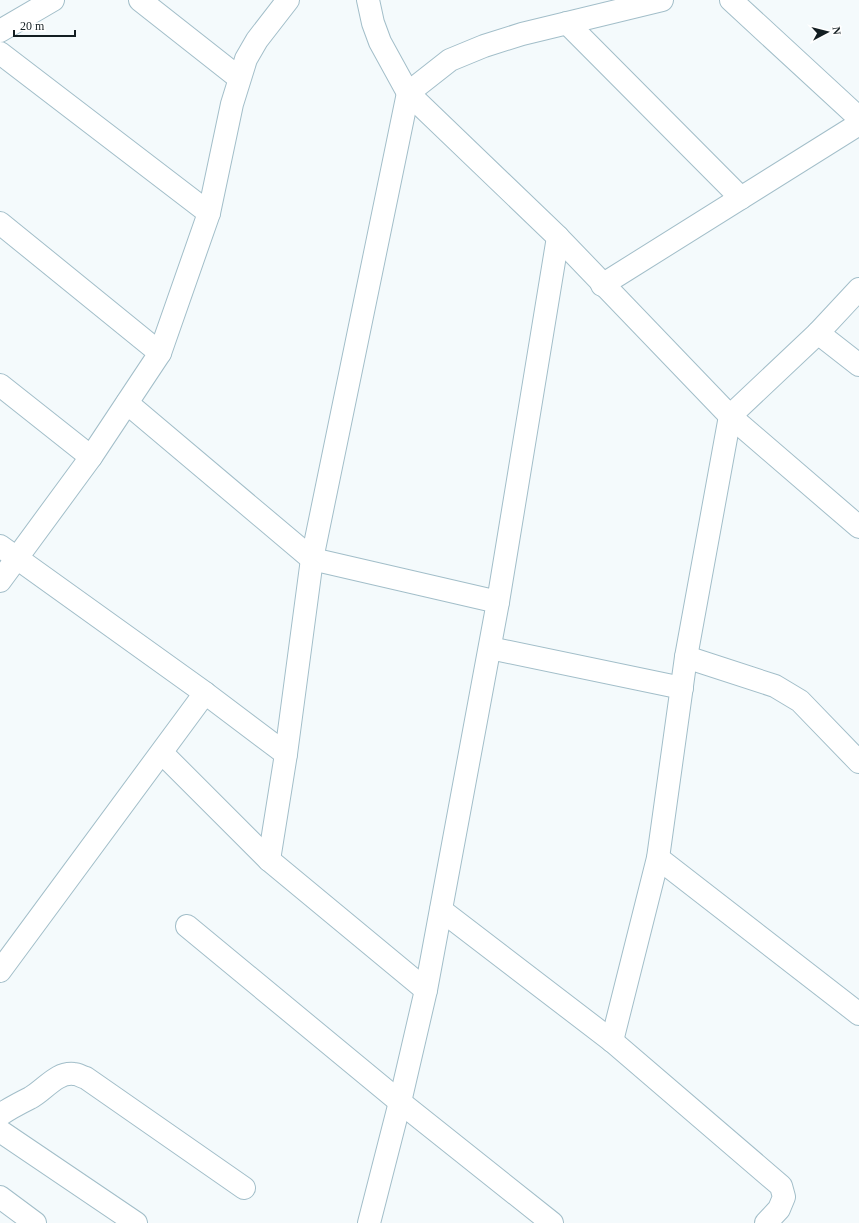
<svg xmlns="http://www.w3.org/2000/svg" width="859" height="1223" viewBox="0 0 859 1223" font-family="'Times New Roman',serif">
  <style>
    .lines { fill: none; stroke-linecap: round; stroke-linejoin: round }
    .minor-casing { stroke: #a2bec9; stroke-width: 24 }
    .minor { stroke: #fff; stroke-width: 22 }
  </style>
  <rect width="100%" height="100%" fill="#f4fafc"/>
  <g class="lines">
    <g class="minor-casing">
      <g id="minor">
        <path d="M140 0 239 78"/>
        <path d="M368 0 373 23 380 42 408 93 558 237 730 416 859 527"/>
        <path d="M731 0 859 118"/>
        <path d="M567 23 741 198"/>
        <path d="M0 31 53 0"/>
        <path d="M0 53 209 213"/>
        <path d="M0 223 160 353"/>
        <path d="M602 285 859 124"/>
        <path d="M818 333 859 365"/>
        <path d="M0 385 91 457"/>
        <path d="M127 403 312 559 498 602"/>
        <path d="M0 546 205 693 286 754"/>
        <path d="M0 581 91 457 160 353 209 213 232 104 246 59 257 40 288 0"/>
        <path d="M490 648 682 688"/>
        <path d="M686 657 775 686 800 701 859 762"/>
        <path d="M162 753 269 860 426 990"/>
        <path d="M658 858 859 1014"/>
        <path d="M269 860 286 754 312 559 408 93 450 60 484 46 522 34 662 0"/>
        <path d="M441 910 612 1041 781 1186 784 1197 779 1209 766 1223"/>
        <path d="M187 926 400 1102 552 1223"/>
        <path d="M0 971 205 693"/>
        <path d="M612 1041 658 858 686 657 730 416 818 333 859 289"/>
        <path d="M0 1115C10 1108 20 1103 30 1098 45 1090 56 1072 74 1074 78 1074 82 1077 86 1078L244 1188"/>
        <path d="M0 1131 136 1223"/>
        <path d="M0 1197 35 1223"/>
        <path d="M369 1223 400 1102 426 990 498 602 558 237"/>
      </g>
    </g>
    <use href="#minor" class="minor"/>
  </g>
  <g transform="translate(827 32) rotate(83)" stroke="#ffffff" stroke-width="3" paint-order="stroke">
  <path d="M0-3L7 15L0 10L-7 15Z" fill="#131e22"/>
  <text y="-6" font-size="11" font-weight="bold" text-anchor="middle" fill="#131e22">N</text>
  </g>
  <path d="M14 30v6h61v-6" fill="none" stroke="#131e22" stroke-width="2"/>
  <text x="20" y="30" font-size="12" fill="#131e22" stroke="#ffffff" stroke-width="3" paint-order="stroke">20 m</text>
</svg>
